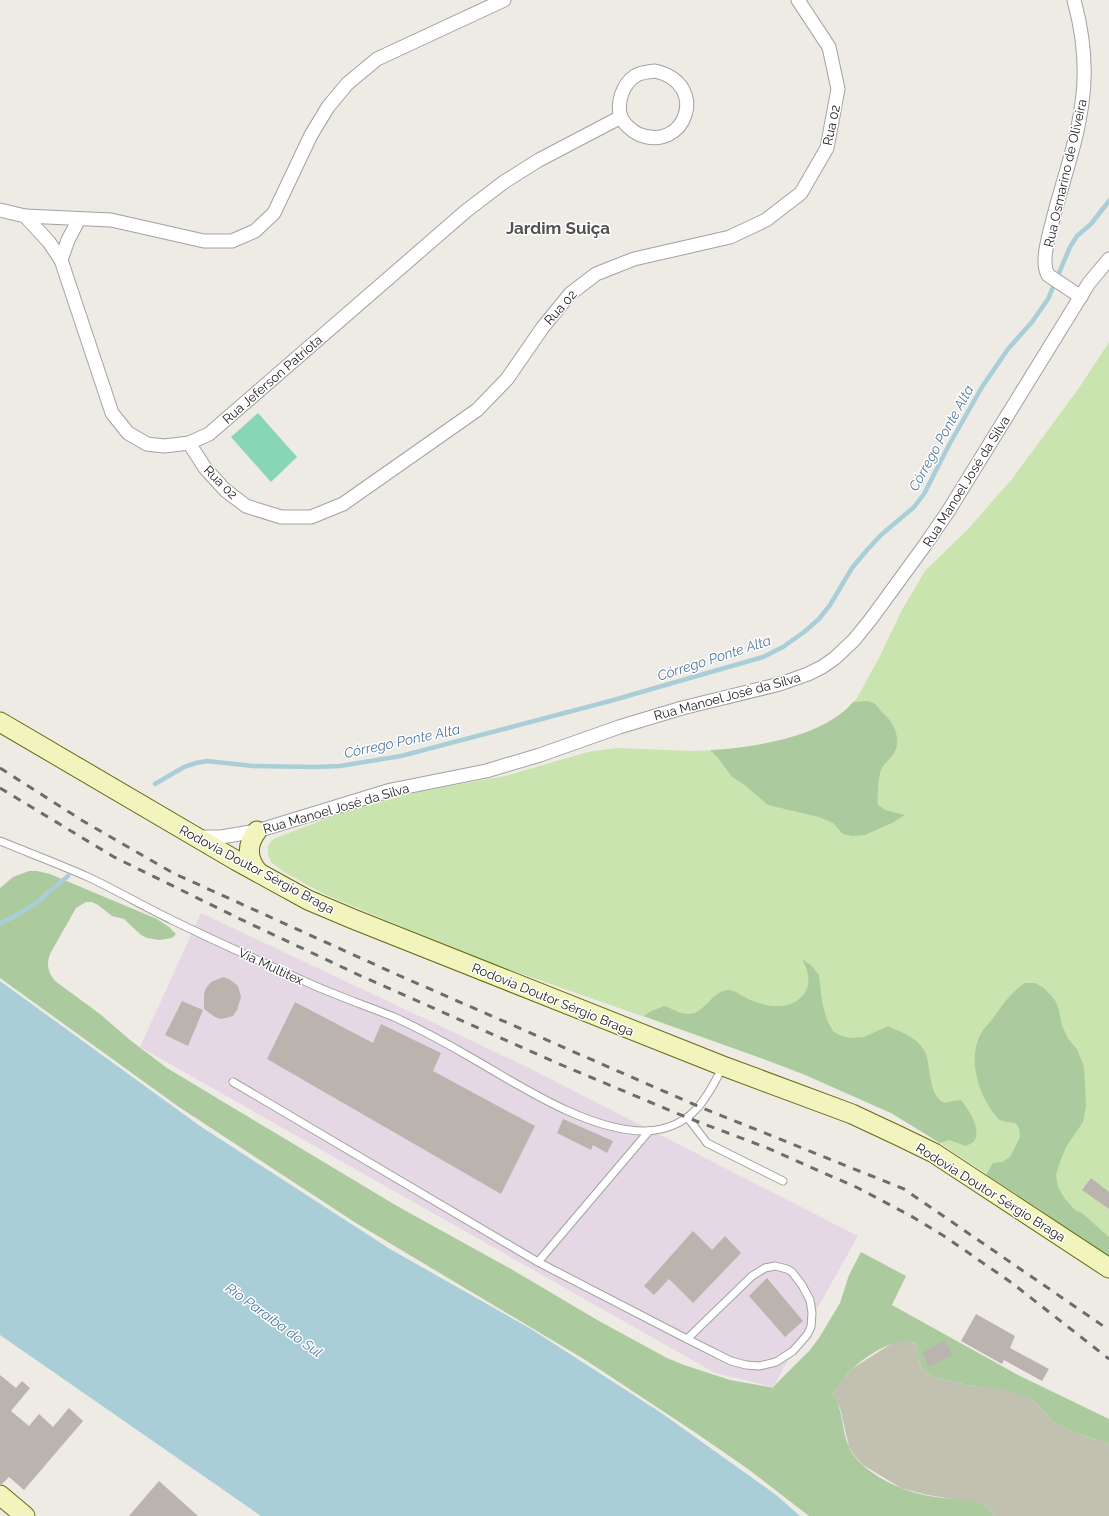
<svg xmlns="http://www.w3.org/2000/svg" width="1109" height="1516" viewBox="0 0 1109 1516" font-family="Raleway,sans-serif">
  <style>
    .industrial { fill: #e6d7e4 }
    .construction { fill: #c2c1b1 }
    .grass { fill: #cae4af }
    .forest { fill: #abca9d }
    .pitch { fill: #89d6b7 }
    .water { fill: #a9ced8 }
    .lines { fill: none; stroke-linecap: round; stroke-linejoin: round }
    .stream { stroke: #a9ced8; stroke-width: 4.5 }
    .building { fill: #bbb4ae }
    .lane-casing { stroke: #a2a2a2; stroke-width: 9 }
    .street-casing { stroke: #a2a2a2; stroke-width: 15 }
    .secondary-casing { stroke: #636b0e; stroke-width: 21 }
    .lane { stroke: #fff; stroke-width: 7 }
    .street { stroke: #fff; stroke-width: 13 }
    .secondary { stroke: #f2f4bd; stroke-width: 19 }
    .rail { stroke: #6c6c6c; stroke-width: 3; stroke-dasharray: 8 8; stroke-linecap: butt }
    .labels { text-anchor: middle; stroke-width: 3; stroke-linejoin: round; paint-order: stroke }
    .street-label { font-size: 13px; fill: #1e1e1e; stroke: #fff }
    .water-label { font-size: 14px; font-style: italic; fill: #50799e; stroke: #fff }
    .district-label { font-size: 17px; font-weight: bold; fill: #515151; stroke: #fff }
  </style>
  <rect width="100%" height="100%" fill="#eeebe5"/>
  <path class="industrial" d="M201 913 529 1068 858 1236 773 1387 715 1373 140 1047Z"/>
  <path class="construction" d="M905 1340 916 1344 920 1364 923 1370 933 1377 981 1388H995L1005 1389 1023 1395 1033 1400 1052 1421 1076 1433 1109 1444V1516H994L987 1506 980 1503 927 1495 901 1488 863 1465 855 1456 849 1447 840 1408 833 1394 843 1379 853 1368 894 1342Z"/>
  <path class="grass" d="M1109 342V1258L1039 1209 917 1128 891 1113 803 1074 758 1057 477 958 324 894 284 872 271 862 268 854V846L272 840 278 837 349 810 377 802 416 792 505 776 588 752 617 748 691 751 724 750 757 745 784 739 810 731 828 723 846 711 857 698 879 658 902 610 925 571 969 528 1012 479 1079 388Z"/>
  <g class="forest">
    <path d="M867 701C879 704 876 707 884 714 894 723 902 740 894 753 891 759 885 762 882 768 878 775 877 797 878 805L885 810 905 815 892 823 865 835 852 836 843 834 833 823 819 817 768 805 742 783 732 777 718 758 710 750C754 748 824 737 853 702Z"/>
    <path d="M29 871H37L50 874 157 919 169 927 176 934 172 938 159 940 147 938 141 935 124 919 112 916 98 905 92 902H86L76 908 50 954C46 965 48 972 55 981L100 1014 130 1040 167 1068 397 1206 511 1269 599 1321 667 1358 684 1365 730 1380 775 1388 773 1387 810 1350 819 1338 840 1303 849 1275 861 1252 906 1276 892 1305 1018 1375 1109 1419V1444L1076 1433 1052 1421 1033 1400 1014 1392 995 1388H981L933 1377 923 1370 920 1364 916 1344C898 1333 865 1357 852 1369 845 1376 839 1385 833 1394 844 1411 841 1431 850 1449 863 1474 902 1491 929 1496 946 1499 964 1498 980 1503L987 1506 994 1516H809L748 1469 696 1433 587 1361 356 1223 179 1107 0 978V888L13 877Z"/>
    <path d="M802 959 812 966 819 975 822 1002 827 1020 833 1031 839 1035 850 1038 864 1037 888 1026C900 1032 917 1037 924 1050 931 1063 928 1086 938 1098 939 1100 943 1102 945 1103L953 1101 961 1100C968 1109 979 1125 976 1137 975 1142 970 1144 966 1146L949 1140 940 1143 891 1113 803 1074 758 1057 644 1016 649 1012 664 1006C672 1008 681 1015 690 1014 706 1012 712 991 728 990 735 990 742 996 748 999 766 1007 790 1012 804 994 812 983 808 970 802 959Z"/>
    <path d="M1025 983H1035L1044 988 1055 1000 1059 1010 1062 1026 1069 1040 1077 1049 1084 1067 1086 1106 1083 1122 1066 1147 1060 1162 1056 1175 1058 1187 1065 1199 1075 1210 1083 1214 1109 1237V1258L1039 1209 986 1175 993 1163 1002 1162 1010 1157 1020 1137 1019 1128 1015 1123C1011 1122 1004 1122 1000 1120 995 1117 987 1103 984 1098 975 1077 970 1055 981 1033 986 1026 993 1019 998 1011 1006 1000 1013 991 1025 983Z"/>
  </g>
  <path class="pitch" d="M258 413 297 457 271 482 231 437Z"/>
  <path class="water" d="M0 981 200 1126 390 1249 531 1329 660 1412 775 1494 800 1516H261L0 1335Z"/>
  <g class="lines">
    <g class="stream">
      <path d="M155 784 184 767 196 763 207 761 253 766 314 767 340 766 401 756 610 701 763 657 783 647 804 632 819 619 830 605 852 568 867 550 881 535 914 507 924 494 949 445 982 387 1008 349 1032 322 1048 299 1070 247 1077 236 1091 224 1109 201"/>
      <path d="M0 924 32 906 68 876"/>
    </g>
  </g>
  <g class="building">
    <path d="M223 977 229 979 238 986 241 997 237 1010 233 1016 221 1019 215 1017 204 1009V994L206 988 211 982Z"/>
    <path d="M182 1001 203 1010 188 1046 165 1035Z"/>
    <path d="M295 1002 373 1043 381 1024 441 1053 433 1071 535 1126 501 1194 267 1059Z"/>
    <path d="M563 1119 613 1141 607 1153 593 1145 591 1150 557 1133Z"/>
    <path d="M1091 1178 1109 1192V1209L1082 1190Z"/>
    <path d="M693 1231 712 1250 725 1236 741 1253 693 1303 669 1279 654 1295 644 1286Z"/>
    <path d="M767 1278 803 1321 785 1337 749 1296Z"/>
    <path d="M976 1314 1015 1336 1010 1348 1049 1369 1042 1381 1004 1360 1002 1364 961 1341Z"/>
    <path d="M945 1340 952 1355 929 1367 922 1353Z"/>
    <path d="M0 1375 16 1388 22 1381 30 1388 11 1411 29 1426 39 1414 53 1427 69 1408 83 1421 24 1490 9 1477 2 1484H0Z"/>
    <path d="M159 1481 198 1516H129Z"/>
  </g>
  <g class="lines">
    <g class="lane-casing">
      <g id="lane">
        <path d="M0 841C29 853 59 864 88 877 116 890 143 906 172 920 219 943 266 964 313 985 340 997 367 1006 394 1017 420 1029 446 1043 470 1057 519 1085 589 1132 646 1131 690 1129 706 1101 723 1066"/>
        <path d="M233 1082 538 1262 687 1339 731 1361 746 1365 759 1366 776 1362 793 1351 807 1335 811 1327 812 1313 810 1300 802 1285 792 1272 787 1269 775 1266 765 1268 752 1276 687 1339"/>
        <path d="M688 1118 707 1143 783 1181"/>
        <path d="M538 1262 649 1131"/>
      </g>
    </g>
    <g class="street-casing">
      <g id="street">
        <path d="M1074 0C1083 33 1087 69 1082 103 1077 142 1063 180 1053 219 1050 233 1040 261 1048 275L1081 297"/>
        <path d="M655 71C711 84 685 154 638 134 632 131 623 123 621 117 616 103 623 84 635 76 641 72 648 72 655 71Z"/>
        <path d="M0 210 25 216 49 242 61 260 112 413 128 433 147 444 164 446 189 443 209 434 466 211 504 182 539 160 621 117"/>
        <path d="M25 216 111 220 204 241H232L255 231 274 213 311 135 328 107 347 84 377 59 504 0"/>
        <path d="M61 260 68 240 79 219"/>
        <path d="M189 443 205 468 225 490 246 506 281 517H311L343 504 477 410 507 379 543 327 570 294 596 274 634 259 730 237 766 220 801 193 827 148 838 89 829 47 798 0"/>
        <path d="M199 837H221L257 831 391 790 486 771 540 755 619 727 682 708 780 684 808 674 822 667 835 658 854 640 871 619 925 545 949 510 1089 283 1109 259"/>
      </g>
    </g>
    <g class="secondary-casing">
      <g id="secondary">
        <path d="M0 722 237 861 308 900 353 919 723 1066 852 1114 899 1136 934 1153 1109 1268"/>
        <path d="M257 831C246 845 247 860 259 873"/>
        <path d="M0 1495 25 1516"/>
      </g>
    </g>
    <use href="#lane" class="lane"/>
    <use href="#street" class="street"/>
    <use href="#secondary" class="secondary"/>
    <g class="rail">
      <path d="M0 768 83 821 173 873 398 975 700 1107 904 1189 1109 1330"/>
      <path d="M0 788 114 857 238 918 361 976 564 1066 688 1118 765 1147 858 1188 911 1216 944 1236 1012 1283 1109 1359"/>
    </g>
  </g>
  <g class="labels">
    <g class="street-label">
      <text transform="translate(831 125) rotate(-78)" y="5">Rua 02</text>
      <text transform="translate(1065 173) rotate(-77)" y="5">Rua Osmarino de Oliveira</text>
      <text transform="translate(560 307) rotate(-48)" y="5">Rua 02</text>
      <text transform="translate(272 379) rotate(-41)" y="5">Rua Jeferson Patriota</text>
      <text transform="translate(966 481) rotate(-58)" y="5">Rua Manoel José da Silva</text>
      <text transform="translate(221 482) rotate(45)" y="5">Rua 02</text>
      <text transform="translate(727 696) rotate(-15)" y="5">Rua Manoel José da Silva</text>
      <text transform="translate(336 808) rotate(-16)" y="5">Rua Manoel José da Silva</text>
      <text transform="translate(257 869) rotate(28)" y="5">Rodovia Doutor Sérgio Braga</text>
      <text transform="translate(271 966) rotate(25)" y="5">Via Multitex</text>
      <text transform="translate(553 999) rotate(22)" y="5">Rodovia Doutor Sérgio Braga</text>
      <text transform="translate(991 1192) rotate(32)" y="5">Rodovia Doutor Sérgio Braga</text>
    </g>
    <g class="water-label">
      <text transform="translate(941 438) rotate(-61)" y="5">Córrego Ponte Alta</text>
      <text transform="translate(714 658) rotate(-18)" y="5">Córrego Ponte Alta</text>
      <text transform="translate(402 741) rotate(-12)" y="5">Córrego Ponte Alta</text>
      <text transform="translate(274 1320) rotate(36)" y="5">Rio Paraíba do Sul</text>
    </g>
    <g class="district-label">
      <text x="558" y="234">Jardim Suiça</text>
    </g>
  </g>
</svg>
